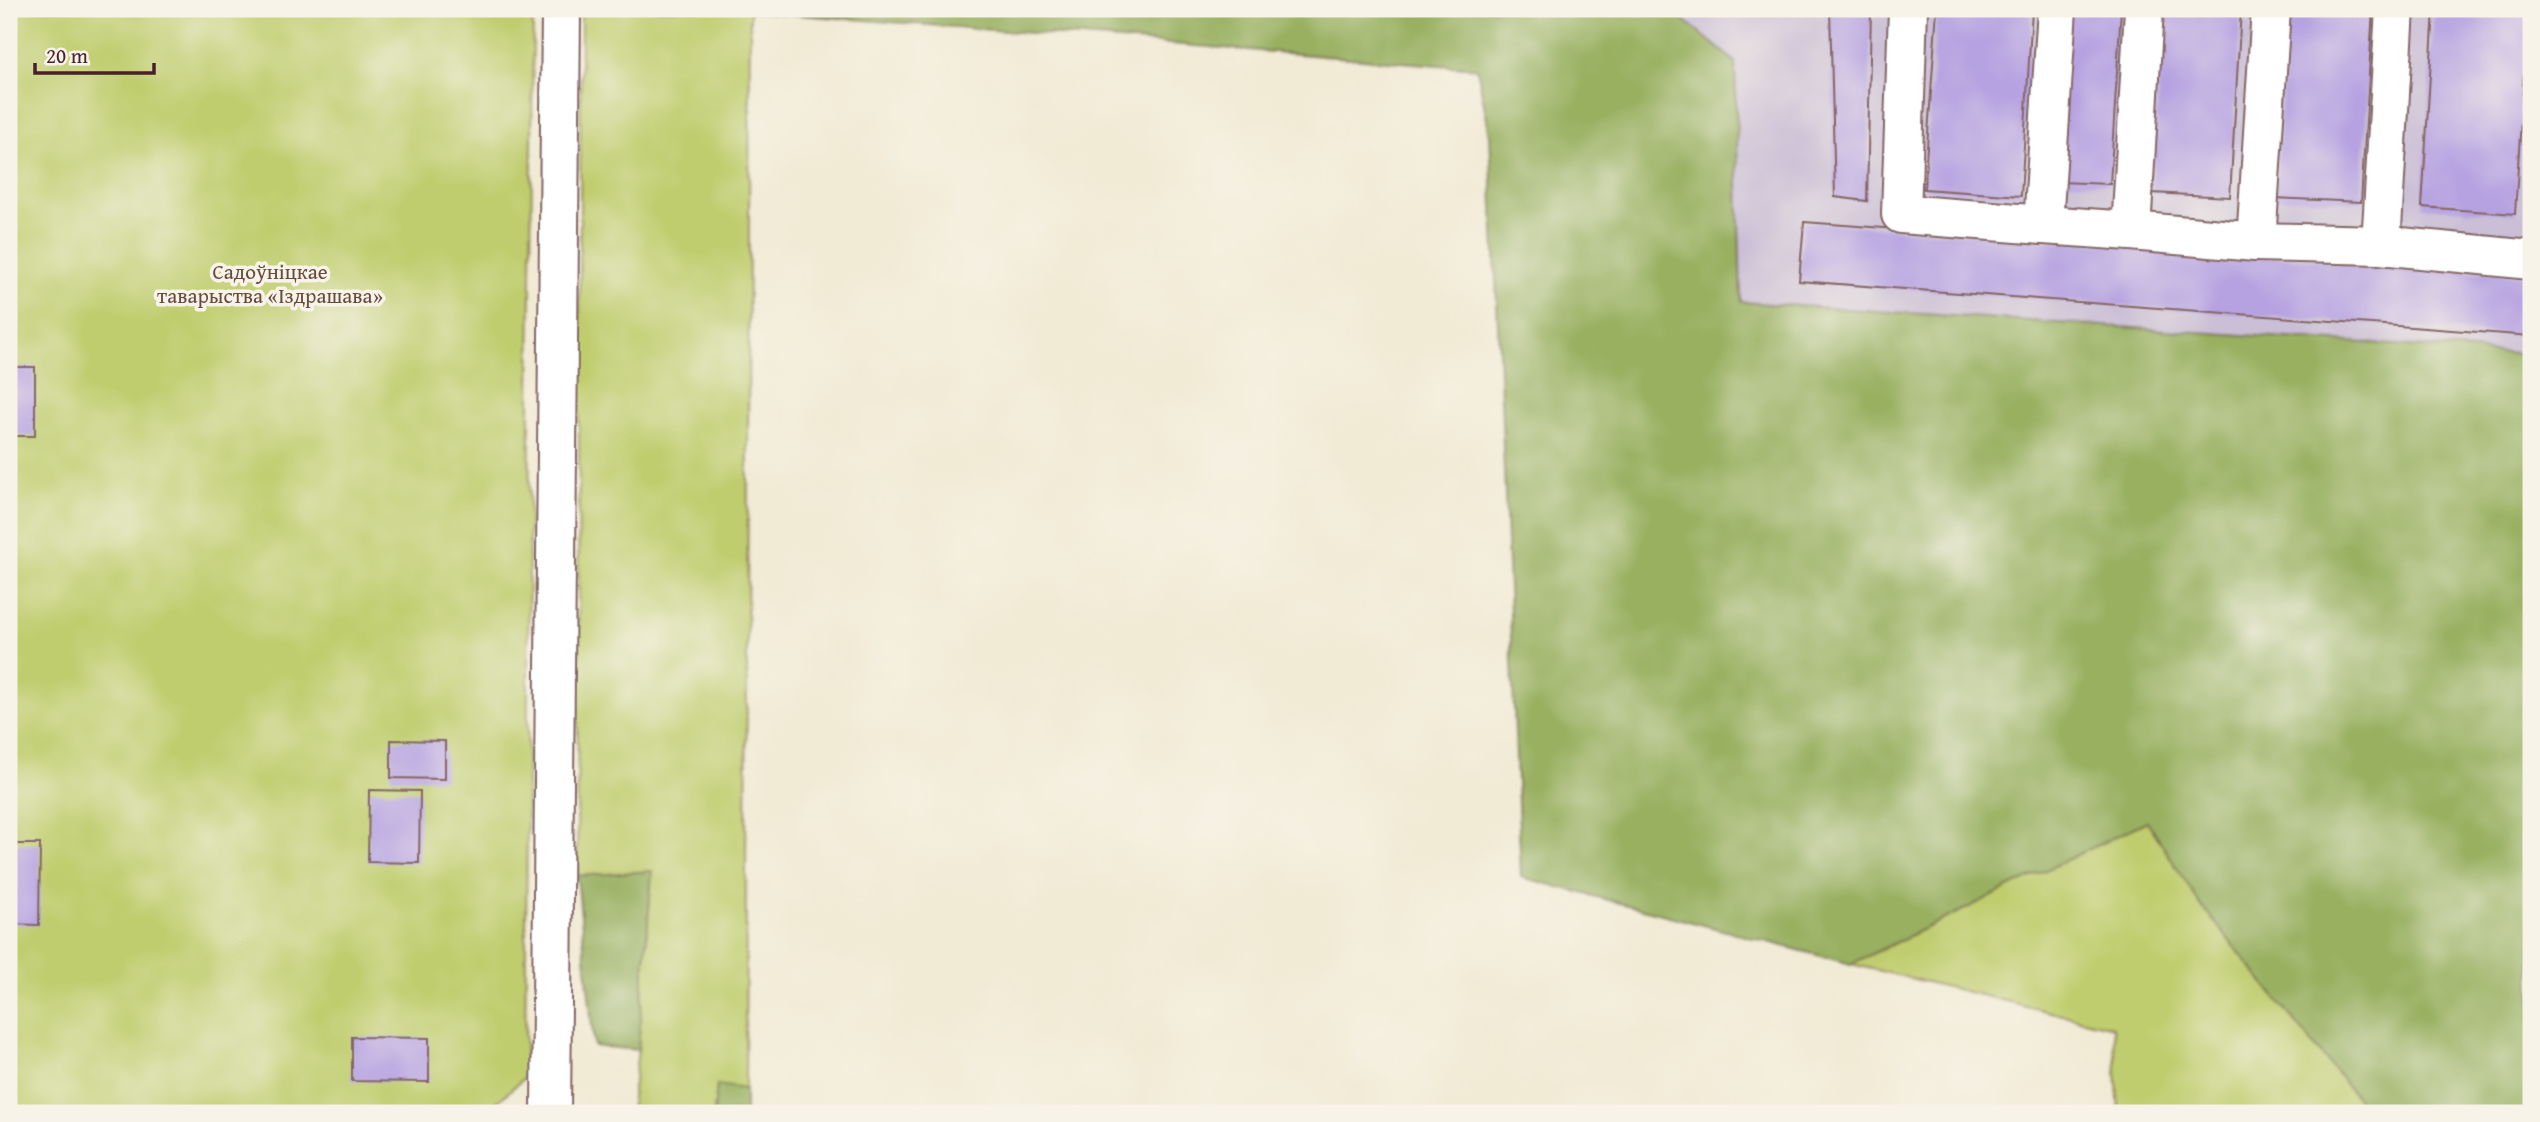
<svg xmlns="http://www.w3.org/2000/svg" width="2540" height="1122" viewBox="0 0 2540 1122" font-family="'Gentium Book Plus',serif">
  <style>
    .industrial { fill: #cabfd6 }
    .green { fill: #c0cd6e; stroke: #85764c; stroke-width: 2 }
    .forest { fill: #98b061; stroke: #716846; stroke-width: 2 }
    .building { fill: #b6a2e1 }
    .lines { fill: none; stroke-linecap: round; stroke-linejoin: round }
    .minor-casing { stroke: #846666; stroke-width: 42 }
    .minor { stroke: #fff; stroke-width: 38 }
    .labels { text-anchor: middle; stroke-width: 7; stroke-linejoin: round; paint-order: stroke }
    .park-label { font-size: 21px; fill: #684a3c; stroke: #f7f3e8 }
  </style>
  <rect width="100%" height="100%" fill="#f7f3e8"/>
  <filter id="ink" filterUnits="userSpaceOnUse"><feTurbulence type="fractalNoise" baseFrequency=".0143" numOctaves="2"/><feDisplacementMap in="SourceGraphic" scale="14" xChannelSelector="R" yChannelSelector="G"/><feConvolveMatrix kernelMatrix="1 2 1 2 8 2 1 2 1" color-interpolation-filters="sRGB"/></filter>
  <filter id="wash" filterUnits="userSpaceOnUse"><feTurbulence type="fractalNoise" baseFrequency=".00686" numOctaves="4" result="noise"/><feDisplacementMap in="SourceGraphic" scale="28" xChannelSelector="R" yChannelSelector="G"/><feGaussianBlur stdDeviation="1.57" result="paint"/><feColorMatrix in="noise" values="0 0 0 0 0 0 0 0 0 0 0 0 0 0 0 0 0 1.4 0 .05"/><feComposite in="paint" operator="in"/></filter>
  <g filter="url(#wash)">
    <rect width="100%" height="100%" fill="#f1ead4"/>
    <path class="industrial" d="M1671 9H2531V354L1740 302 1735 62Z"/>
    <g class="green">
      <path d="M9 9H533L525 1077 485 1113H9Z"/>
      <path d="M581 9H745L750 11 745 1089 717 1086 714 1113H630L638 1050 652 871 577 876Z"/>
      <path d="M2147 821 2200 904 2369 1113H2119L2113 1027 1851 964Z"/>
    </g>
    <g class="forest">
      <path d="M745 9H1671L1735 62 1741 302 2531 354V1113H2369L2200 904 2147 821 1851 964 1521 877 1490 135 1477 68 750 11Z"/>
      <path d="M652 871 638 1050 594 1046 577 876Z"/>
      <path d="M717 1085 745 1089V1113H714Z"/>
    </g>
    <g id="blocks">
      <g class="building">
        <path d="M1830 9H1871L1867 201 1835 197Z"/>
        <path d="M1937 9H2032L2021 196 1924 189Z"/>
        <path d="M2071 9H2121L2110 184 2060 182Z"/>
        <path d="M2163 9H2241L2230 197 2152 193Z"/>
        <path d="M2289 9H2373L2361 202 2275 198Z"/>
        <path d="M2434 9H2528L2515 214 2422 207Z"/>
        <path d="M1804 222 2531 276V336L1799 281Z"/>
        <rect x="9" y="367" width="26" height="69"/>
        <path d="M391 740 445 741V779L391 778Z"/>
        <path d="M369 790 420 791 419 863 368 862Z"/>
        <path d="M9 844H40L39 925 9 924Z"/>
        <path d="M352 1037 429 1038V1082L352 1081Z"/>
      </g>
    </g>
  </g>
  <g filter="url(#ink)">
    <use href="#blocks" fill-opacity="0" stroke="#846666" stroke-width="2"/>
    <g class="lines">
      <g class="minor-casing">
        <g id="minor">
          <path d="M1908 9 1901 214 2043 225 2057 9"/>
          <path d="M2043 225 2131 231 2144 9"/>
          <path d="M2131 231 2256 242 2271 9"/>
          <path d="M2256 242 2381 245 2395 9"/>
          <path d="M2381 245 2531 260"/>
          <path d="M551 1113 561 9"/>
        </g>
      </g>
      <use href="#minor" class="minor"/>
    </g>
  </g>
  <g class="labels">
    <g class="park-label">
      <text x="270" y="279">Садоўніцкае<tspan x="270" dy="24">таварыства «Іздрашава»</tspan></text>
    </g>
  </g>
  <rect width="2540" height="1122" fill="none" stroke="#f7f3e8" stroke-width="35"/>
  <path d="M35 63v10h119v-10" fill="none" stroke="#4a1f2b" stroke-width="3.5"/>
  <text x="46" y="63" font-size="21" fill="#4a1f2b" stroke="#f7f3e8" stroke-width="5" paint-order="stroke">20 m</text>
</svg>
